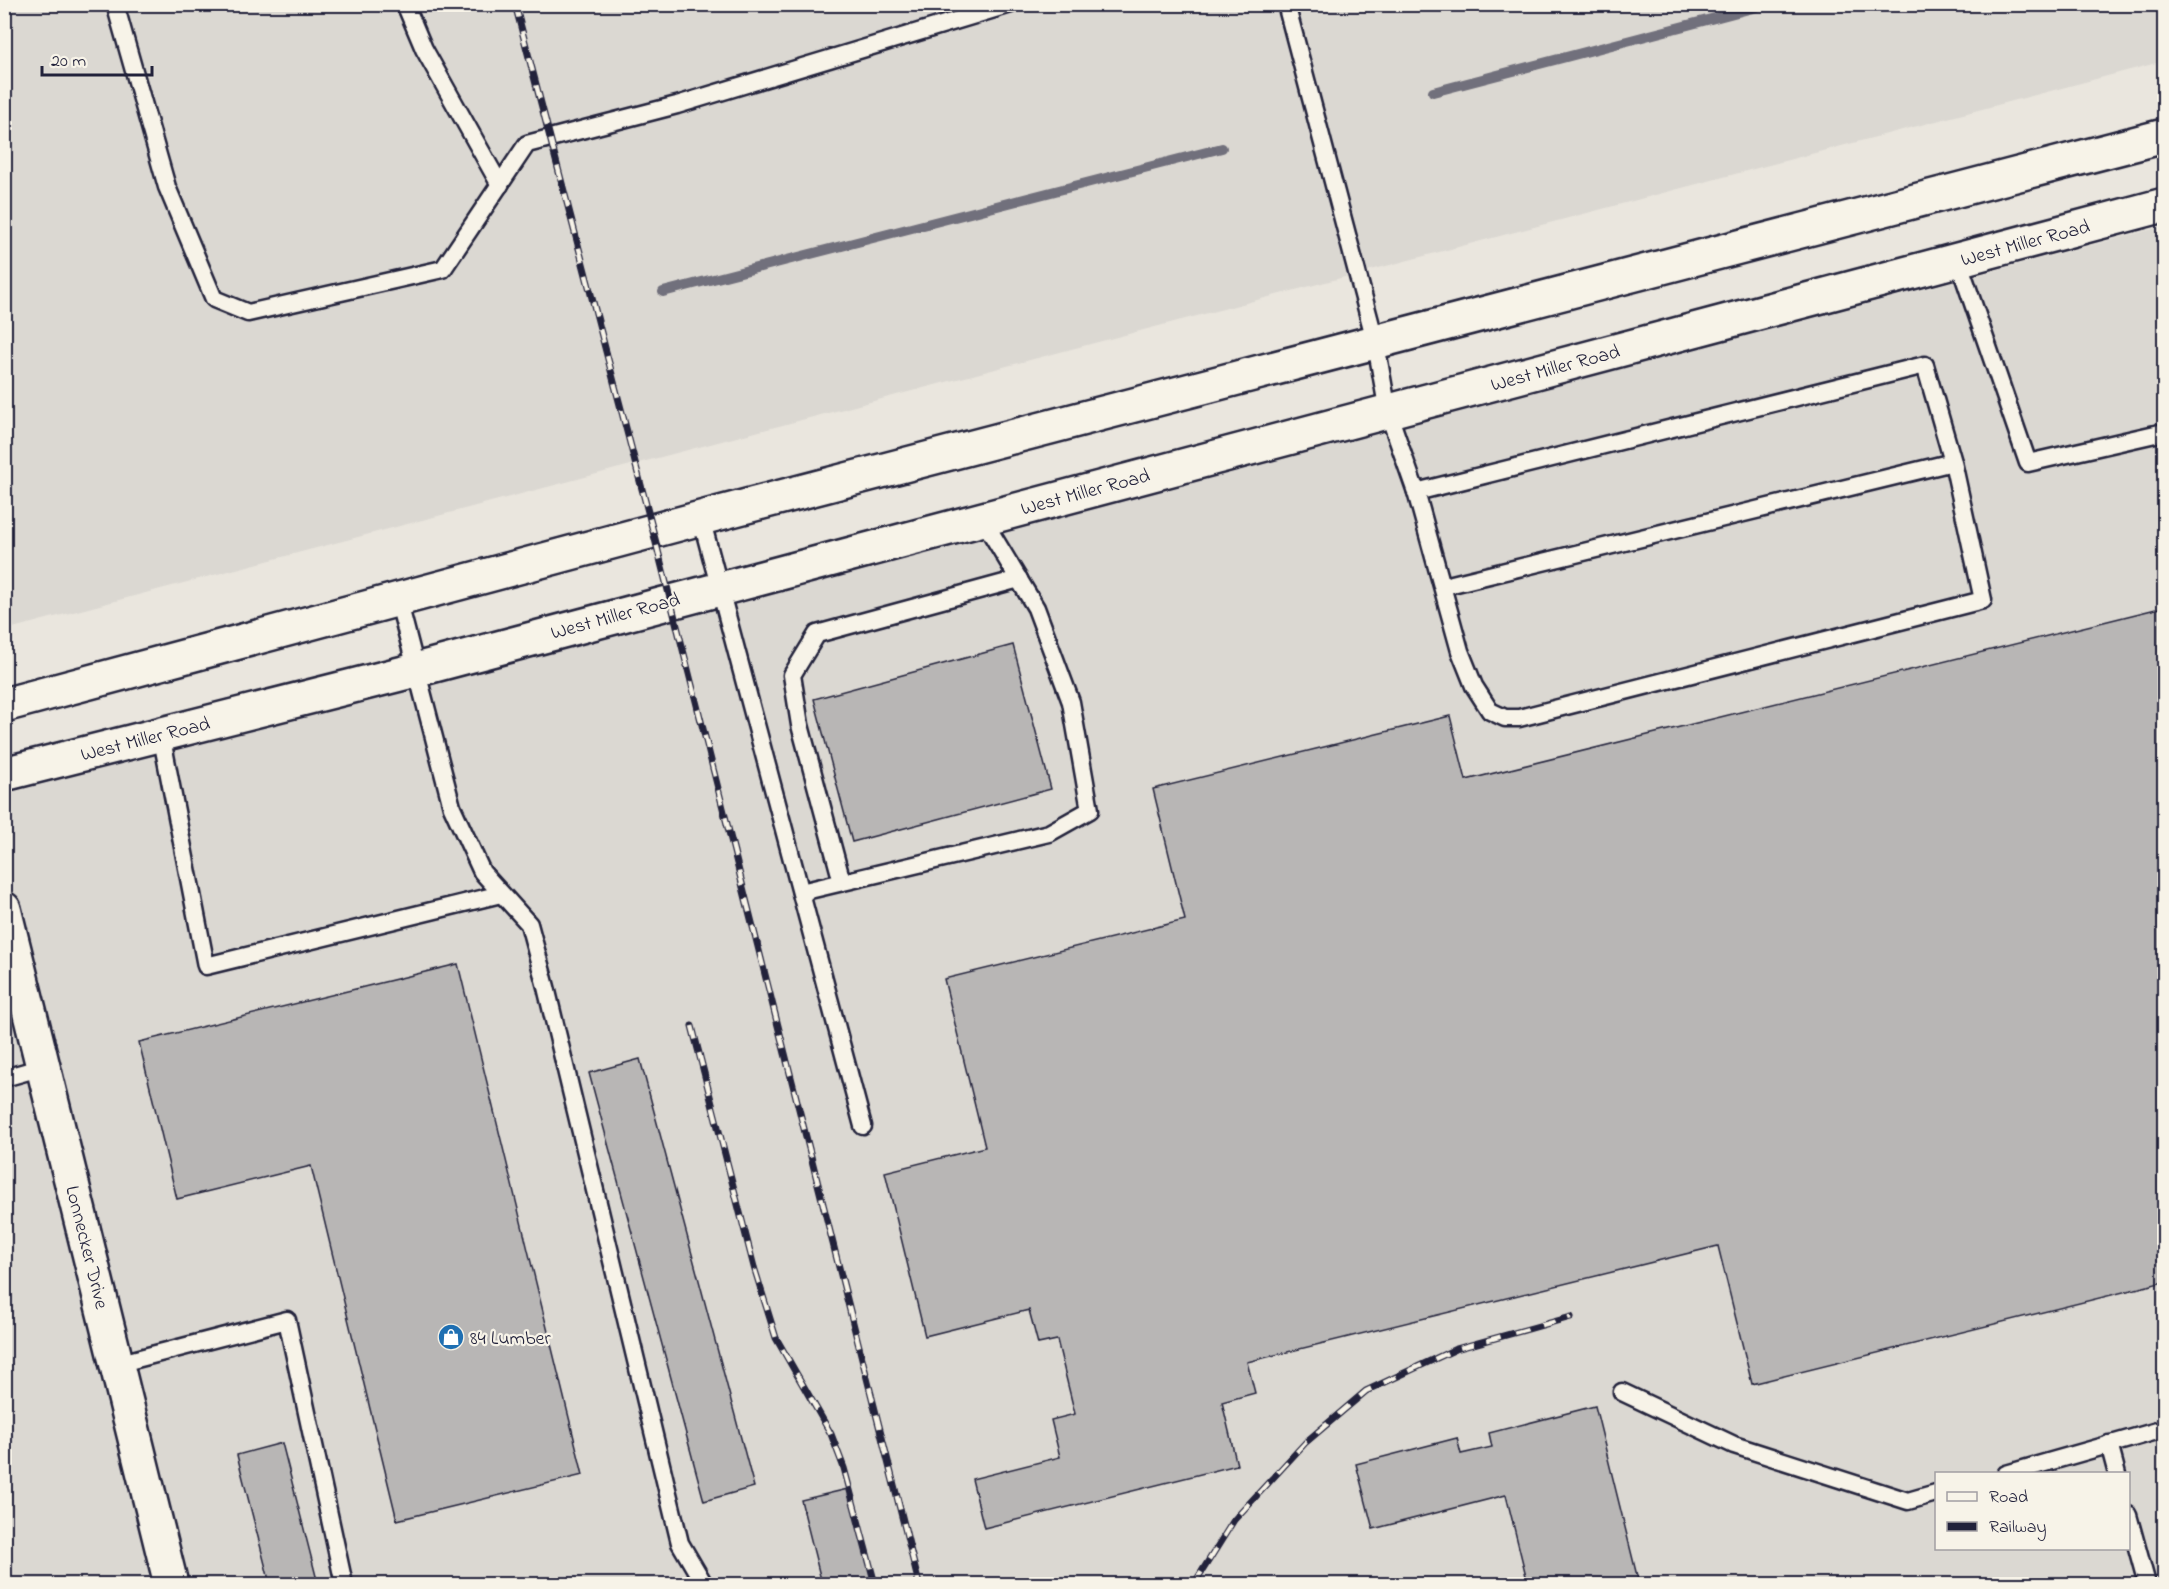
<svg xmlns="http://www.w3.org/2000/svg" width="2169" height="1589" viewBox="0 0 2169 1589" font-family="'Indie Flower',sans-serif">
  <style>
    .built { fill: #dbd8d2; fill-rule: evenodd }
    .lines { fill: none; stroke-linecap: round; stroke-linejoin: round }
    .stream { stroke: #716f7b; stroke-width: 10 }
    .building { fill: #b8b6b5; stroke: #22223b; stroke-width: 1.5 }
    .lane-casing { stroke: #22223b; stroke-width: 21 }
    .secondary-casing { stroke: #22223b; stroke-width: 38 }
    .lane { stroke: #f7f3e8; stroke-width: 16 }
    .secondary { stroke: #f7f3e8; stroke-width: 33 }
    .rail-casing { stroke: #22223b; stroke-width: 7 }
    .rail { stroke: #f7f3e8; stroke-width: 4.5; stroke-dasharray: 14; stroke-linecap: butt }
    .labels { text-anchor: middle; stroke-width: 4.5; stroke-linejoin: round; paint-order: stroke }
    .street-label { font-size: 20px; fill: #22223b; stroke: #f7f3e8 }
    .poi-label { font-size: 20px; fill: #22223b; stroke: #f7f3e8; text-anchor: start }
  </style>
  <rect width="100%" height="100%" fill="#eae6de"/>
  <filter id="ink" filterUnits="userSpaceOnUse"><feTurbulence type="fractalNoise" baseFrequency=".0167" numOctaves="2"/><feDisplacementMap in="SourceGraphic" scale="12" xChannelSelector="R" yChannelSelector="G"/><feConvolveMatrix kernelMatrix="1 2 1 2 8 2 1 2 1" color-interpolation-filters="sRGB"/></filter>
  <g filter="url(#ink)">
    <g class="built">
      <path d="M5 5H2164V61L5 630Z"/>
      <path d="M2164 226V1584H5V794ZM1936 1474H2128V1548H1936Z"/>
    </g>
    <g class="lines">
      <g class="stream">
        <path d="M1433 92 1768 4"/>
        <path d="M663 292 1222 148"/>
      </g>
    </g>
    <g class="building">
      <path d="M2164 607V1282L1752 1384 1718 1246 1247 1362 1255 1393 1222 1402 1237 1465 984 1528 972 1479 1060 1457 1051 1420 1075 1414 1057 1340 1038 1344 1029 1310 925 1336 885 1172 985 1147 944 979 1185 920 1153 789 1450 716 1466 780Z"/>
      <path d="M1013 645 1051 789 852 842 814 699Z"/>
      <path d="M458 964 583 1475 397 1520 311 1166 177 1199 139 1042Z"/>
      <path d="M640 1059 754 1487 704 1501 589 1073Z"/>
      <path d="M1595 1406 1639 1584H1528L1506 1495 1373 1529 1356 1464 1457 1438 1461 1454 1492 1447 1489 1433Z"/>
      <path d="M282 1443 318 1584H270L237 1455Z"/>
      <path d="M848 1489 873 1584H822L801 1500Z"/>
    </g>
    <g class="lines">
      <g class="lane-casing">
        <g id="lane">
          <path d="M115 4 167 187 214 299 248 313 443 269 527 144 677 105 1011 4"/>
          <path d="M405 4 424 49 500 185"/>
          <path d="M1286 4 1376 344 1388 412 1416 492 1460 651 1474 686 1490 711 1505 718H1519L1983 600 1953 462"/>
          <path d="M1958 260 2028 463 2164 432"/>
          <path d="M1416 492 1925 365 1953 462 1444 586"/>
          <path d="M701 518 863 1126"/>
          <path d="M398 599 452 807 482 872 529 924 546 987 680 1543 704 1584"/>
          <path d="M161 734 206 966 501 894"/>
          <path d="M842 882 800 725 792 675 817 634 1019 579"/>
          <path d="M801 892 1049 833 1090 810 1071 702 1036 608 982 518"/>
          <path d="M4 1078 43 1067"/>
          <path d="M117 1364 287 1320 344 1584"/>
          <path d="M1622 1392 1734 1445 1908 1501 1936 1493"/>
          <path d="M2109 1444 2117 1474"/>
          <path d="M2006 1474 2164 1429"/>
          <path d="M2128 1515 2147 1584"/>
        </g>
      </g>
      <g class="secondary-casing">
        <g id="secondary">
          <path d="M4 705 701 518 2164 136"/>
          <path d="M4 774 408 672 2164 205"/>
          <path d="M4 909 171 1584"/>
        </g>
      </g>
      <use href="#lane" class="lane"/>
      <use href="#secondary" class="secondary"/>
      <g class="rail-casing">
        <g id="rail">
          <path d="M515 4 653 531 919 1584"/>
          <path d="M692 1026 754 1267 776 1338 831 1434 844 1468 875 1584"/>
          <path d="M1194 1584 1234 1520 1306 1442 1366 1391 1456 1349 1571 1317"/>
        </g>
      </g>
      <use href="#rail" class="rail"/>
    </g>
  </g>
  <defs>
    <g id="shop-disc" transform="scale(1.35)"><circle r="9.5" fill="#1f6fb2" stroke="#f7f3e8"/><path d="M-5-2.5h2.3a2.7 3.5 0 0 1 5.4 0H5L5.5 6h-11ZM-1.5-2.5h3a1.5 2.3 0 0 0-3 0Z" fill="#fff"/></g>
  </defs>
  <g fill-rule="evenodd">
    <use href="#shop-disc" x="451" y="1337"/>
  </g>
  <g class="labels">
    <g class="street-label">
      <text transform="translate(2025 242) rotate(-15)" y="7">West Miller Road</text>
      <text transform="translate(1555 367) rotate(-15)" y="7">West Miller Road</text>
      <text transform="translate(1085 491) rotate(-15)" y="7">West Miller Road</text>
      <text transform="translate(615 615) rotate(-15)" y="7">West Miller Road</text>
      <text transform="translate(145 738) rotate(-14)" y="7">West Miller Road</text>
      <text transform="translate(88 1247) rotate(76)" y="7">Lonnecker Drive</text>
    </g>
    <g class="poi-label">
      <text x="470" y="1344">84 Lumber</text>
    </g>
  </g>
  <rect width="2169" height="1589" fill="none" stroke="#f7f3e8" stroke-width="24"/>
  <rect x="12" y="12" width="2145" height="1565" fill="none" stroke="#22223b" stroke-width="2" filter="url(#ink)"/>
  <rect x="1935" y="1472" width="195" height="78" fill="#f7f3e8" stroke="#a29fa3" stroke-width="1.5"/>
  <rect x="1947" y="1492" width="30" height="9" fill="#f7f3e8" stroke="#a29fa3" stroke-width="1.5"/>
  <text x="1989" y="1502" font-size="18" fill="#22223b">Road</text>
  <rect x="1947" y="1522" width="30" height="9" fill="#22223b" stroke="#a29fa3" stroke-width="1.5"/>
  <text x="1989" y="1532" font-size="18" fill="#22223b">Railway</text>
  <path d="M42 66v9h110v-9" fill="none" stroke="#22223b" stroke-width="3"/>
  <text x="51" y="66" font-size="18" fill="#22223b" stroke="#f7f3e8" stroke-width="4.5" paint-order="stroke">20 m</text>
</svg>
